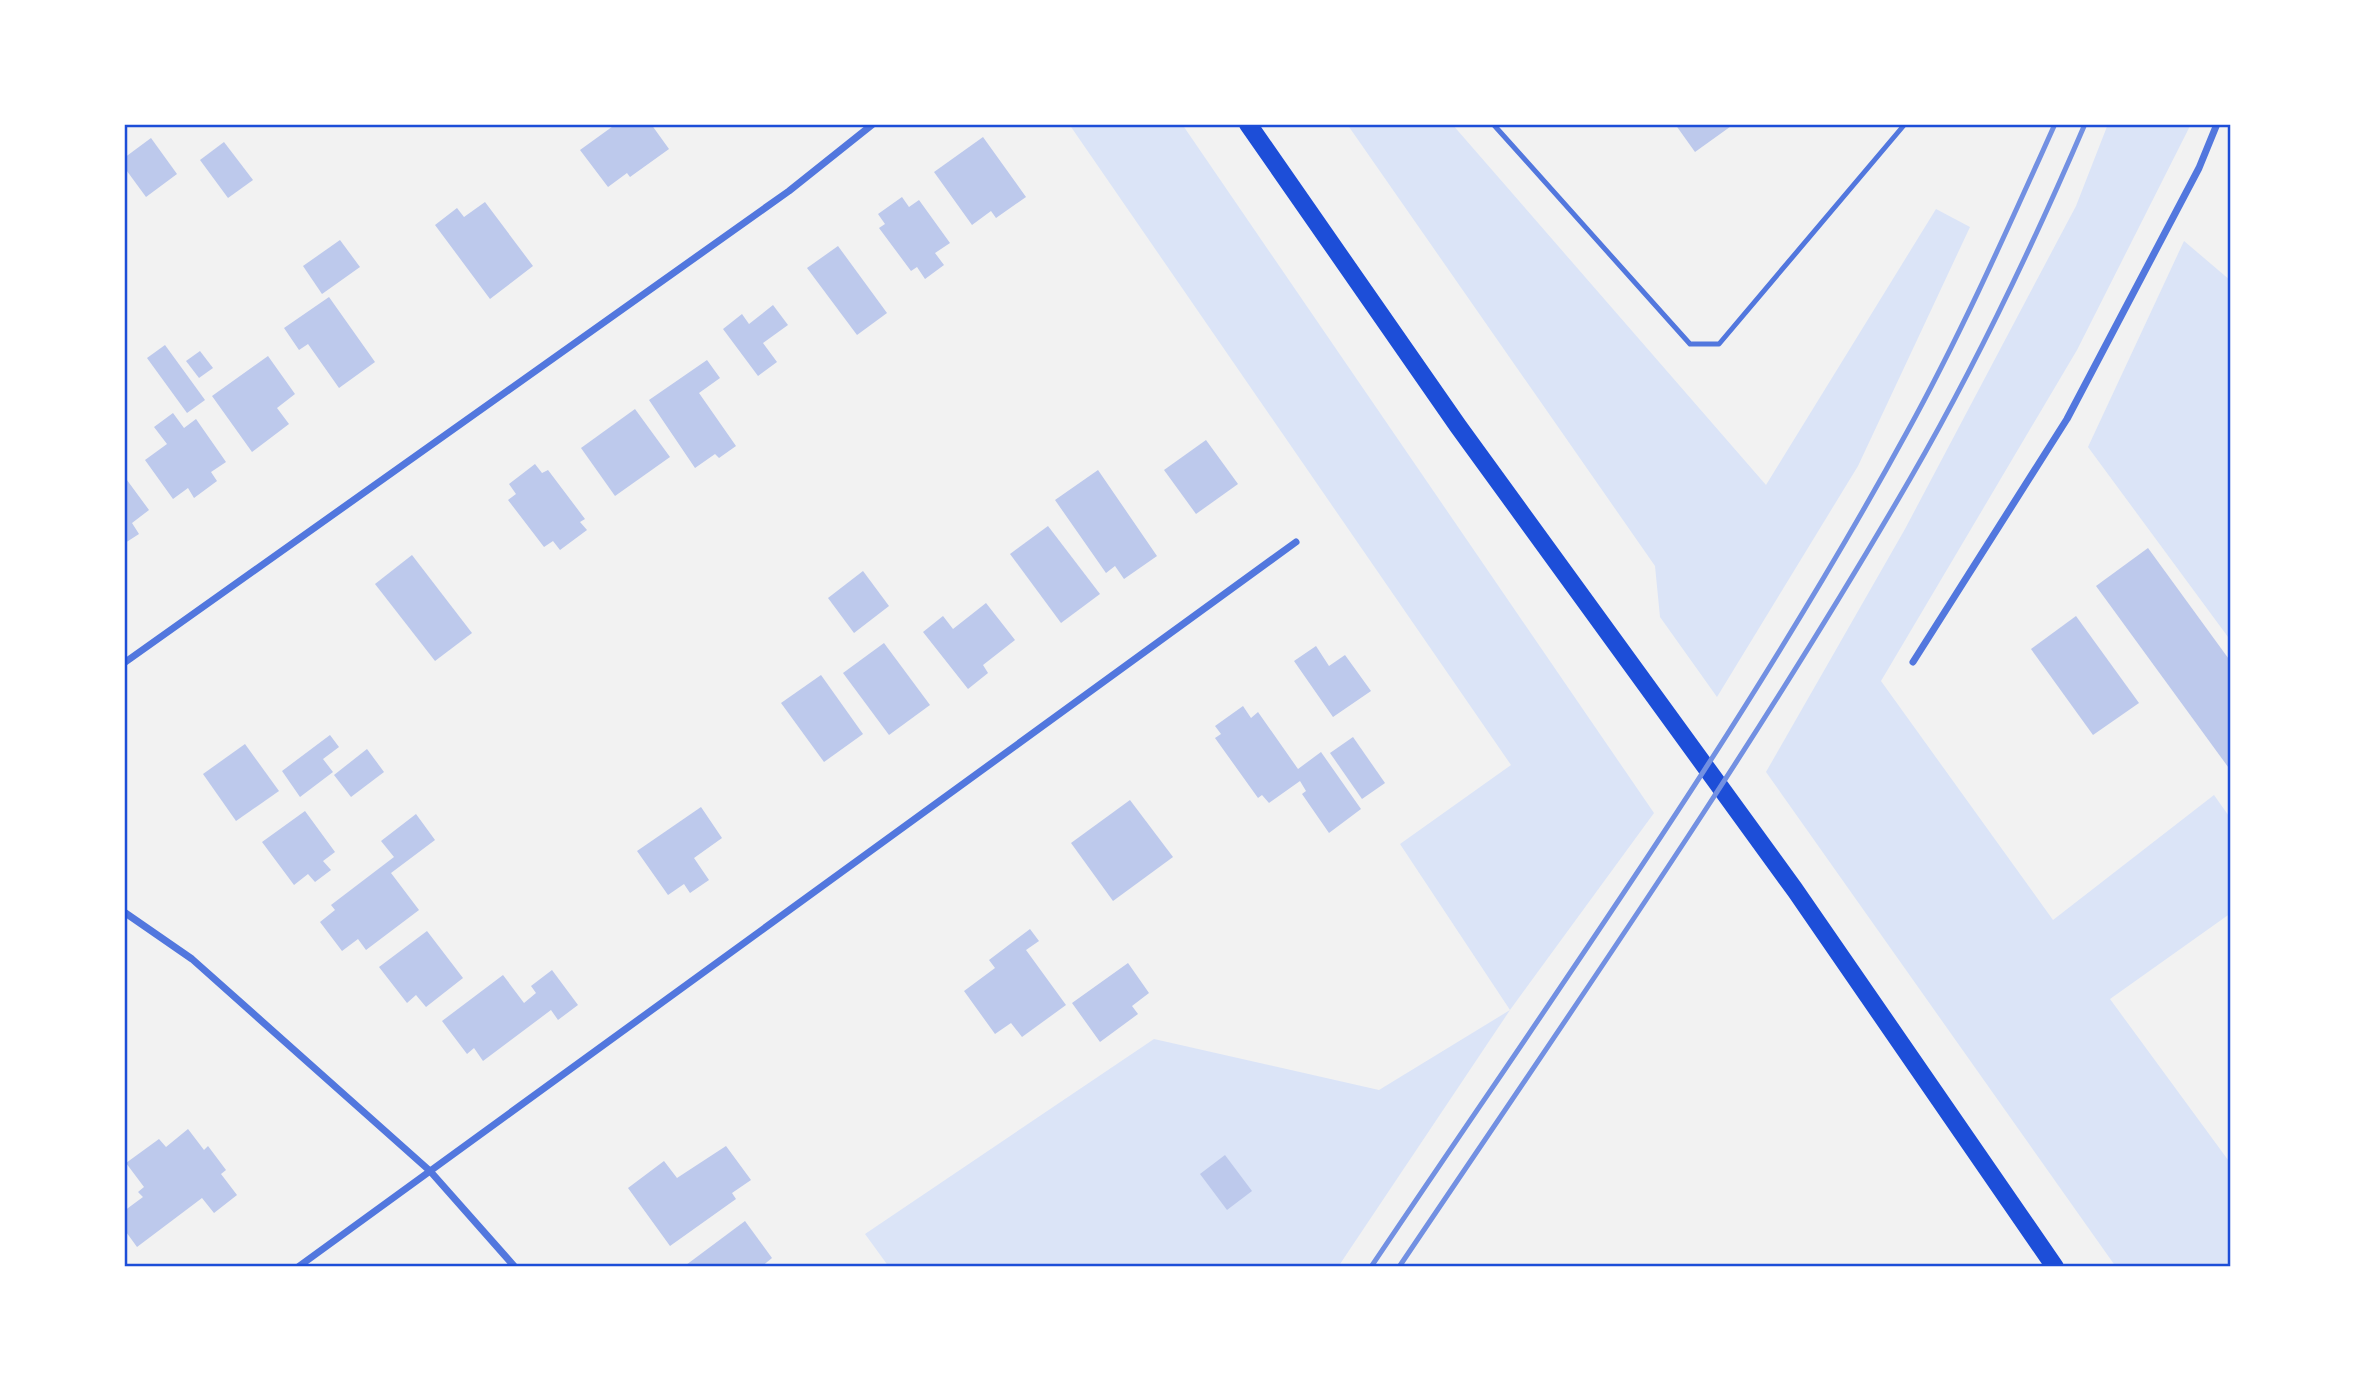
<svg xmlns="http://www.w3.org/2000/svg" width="2355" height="1391" viewBox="0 0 2355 1391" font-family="Overpass,sans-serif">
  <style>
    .green { fill: #dbe4f7 }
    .building { fill: #bdc9ec }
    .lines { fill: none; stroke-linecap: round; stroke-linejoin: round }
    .service { stroke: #5277de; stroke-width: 5 }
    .minor { stroke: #5277de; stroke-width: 7 }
    .primary { stroke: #1d4ed8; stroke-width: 18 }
    .rail { stroke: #7290e2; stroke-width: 5 }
    .neatline { fill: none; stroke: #1d4ed8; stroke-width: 2.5 }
  </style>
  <rect width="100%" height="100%" fill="#f2f2f2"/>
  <g class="green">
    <path d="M1069 124H1182L1654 813 1510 1010 1338 1267H889L865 1234 1154 1039 1379 1090 1510 1010 1400 844 1511 765Z"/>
    <path d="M1347 124H1452L1766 485 1936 209 1970 227 1858 466 1717 697 1660 617 1655 566Z"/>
    <path d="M2108 124H2191L2077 350 1881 681 2053 920 2214 795 2231 819V913L2110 999 2231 1164V1267H2116L1766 772 1905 529 2076 206Z"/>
    <path d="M2184 241 2231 281V641L2088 447Z"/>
  </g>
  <g class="building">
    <path d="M616 124H651L669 149 630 177 627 173 608 187 580 150Z"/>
    <path d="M1675 124H1734L1695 152Z"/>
    <path d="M983 137 1026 197 996 218 991 211 972 225 934 172Z"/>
    <path d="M151 138 177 174 146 197 124 167V158Z"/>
    <path d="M224 142 253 180 228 198 200 160Z"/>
    <path d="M902 197 909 207 919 200 950 243 935 253 944 265 925 279 917 267 911 271 879 228 885 224 878 214Z"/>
    <path d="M485 202 533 266 490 299 435 225 457 208 464 217Z"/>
    <path d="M340 240 360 267 322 294 303 266Z"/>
    <path d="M838 246 887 313 857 335 807 268Z"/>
    <path d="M329 297 375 362 339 388 308 344 299 350 284 328Z"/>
    <path d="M773 305 788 325 763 343 777 362 758 376 723 329 742 314 749 324Z"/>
    <path d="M165 345 205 400 187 413 147 358Z"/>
    <path d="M200 351 213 368 199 378 186 361Z"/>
    <path d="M268 356 295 394 277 408 289 424 252 452 212 396Z"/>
    <path d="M707 360 720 378 699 393 736 446 719 458 715 454 695 468 649 400Z"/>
    <path d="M635 409 670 457 615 496 581 448Z"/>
    <path d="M173 413 184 428 196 419 226 462 211 472 217 481 194 498 188 488 173 499 145 460 167 444 154 427Z"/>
    <path d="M1206 440 1238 484 1196 514 1164 470Z"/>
    <path d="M535 464 542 473 548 470 585 519 580 522 587 530 560 550 553 541 544 547 508 500 516 494 509 484Z"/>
    <path d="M1098 470 1157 556 1124 579 1115 566 1106 573 1055 500Z"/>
    <path d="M124 476 149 510 132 523 139 534 125 543Z"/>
    <path d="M1048 526 1100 594 1061 623 1010 554Z"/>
    <path d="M2148 548 2231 662V771L2096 586Z"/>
    <path d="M412 555 472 633 435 661 375 584Z"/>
    <path d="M863 571 889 606 854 633 828 598Z"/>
    <path d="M986 603 1015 640 983 665 988 673 968 689 923 632 943 616 953 629Z"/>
    <path d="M2076 616 2139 703 2093 735 2031 649Z"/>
    <path d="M884 643 930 705 889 735 843 673Z"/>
    <path d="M1316 646 1329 666 1345 655 1371 691 1333 717 1294 661Z"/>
    <path d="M821 675 863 734 824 762 781 703Z"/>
    <path d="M1243 706 1251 718 1258 712 1298 769 1321 752 1361 809 1329 833 1302 794 1306 791 1300 781 1269 803 1262 795 1258 798 1215 738 1221 734 1215 726Z"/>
    <path d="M330 735 339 747 323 759 333 772 300 797 282 771Z"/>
    <path d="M1353 737 1385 783 1362 799 1330 753Z"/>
    <path d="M245 744 279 791 236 821 203 774Z"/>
    <path d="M367 749 384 772 351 797 334 775Z"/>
    <path d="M1130 800 1173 857 1113 901 1071 843Z"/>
    <path d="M701 807 722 838 694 858 709 880 690 893 684 884 668 895 637 851Z"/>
    <path d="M305 811 335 852 323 861 331 870 315 882 308 874 294 885 262 842Z"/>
    <path d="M416 814 435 840 391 873 419 910 366 950 358 939 342 951 320 922 335 910 331 905 394 857 381 841Z"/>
    <path d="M1030 929 1039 941 1026 950 1066 1005 1022 1037 1011 1023 995 1034 964 991 995 968 989 960Z"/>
    <path d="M427 931 463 978 426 1007 416 995 407 1003 379 967Z"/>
    <path d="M1128 963 1149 993 1132 1006 1138 1014 1100 1042 1072 1003Z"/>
    <path d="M552 970 578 1005 558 1020 551 1010 483 1061 474 1048 467 1054 442 1021 503 975 524 1003 536 993 531 986Z"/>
    <path d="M188 1129 204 1150 208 1146 226 1170 221 1174 237 1195 214 1213 202 1198 137 1247 124 1229V1211L143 1197 138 1192 144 1187 126 1163 159 1139 166 1147Z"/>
    <path d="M726 1146 751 1180 732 1193 736 1199 670 1246 628 1188 664 1161 677 1178Z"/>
    <path d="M1225 1155 1252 1191 1227 1210 1200 1174Z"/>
    <path d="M745 1221 772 1258 761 1267H687L686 1265Z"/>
  </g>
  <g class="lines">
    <path class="service" d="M1493 124 1690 344H1719L1905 124"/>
    <g class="minor">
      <path d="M1913 662 2067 419 2199 168 2217 124"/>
      <path d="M124 663 789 191 873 124"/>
      <path d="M124 912 192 959 430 1171 515 1267"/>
      <path d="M298 1267 1296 542"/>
    </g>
    <path class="primary" d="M1248 124 1458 426 1795 890 2055 1267"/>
    <g class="rail">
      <path d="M1371 1267C1555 993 1748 723 1907 432 1962 332 2008 228 2055 124"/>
      <path d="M1399 1267C1574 1007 1753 750 1910 479 1976 365 2033 245 2085 124"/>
    </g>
  </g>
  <rect width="2355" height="1391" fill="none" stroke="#ffffff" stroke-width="252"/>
  <rect x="126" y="126" width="2103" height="1139" class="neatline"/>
</svg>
